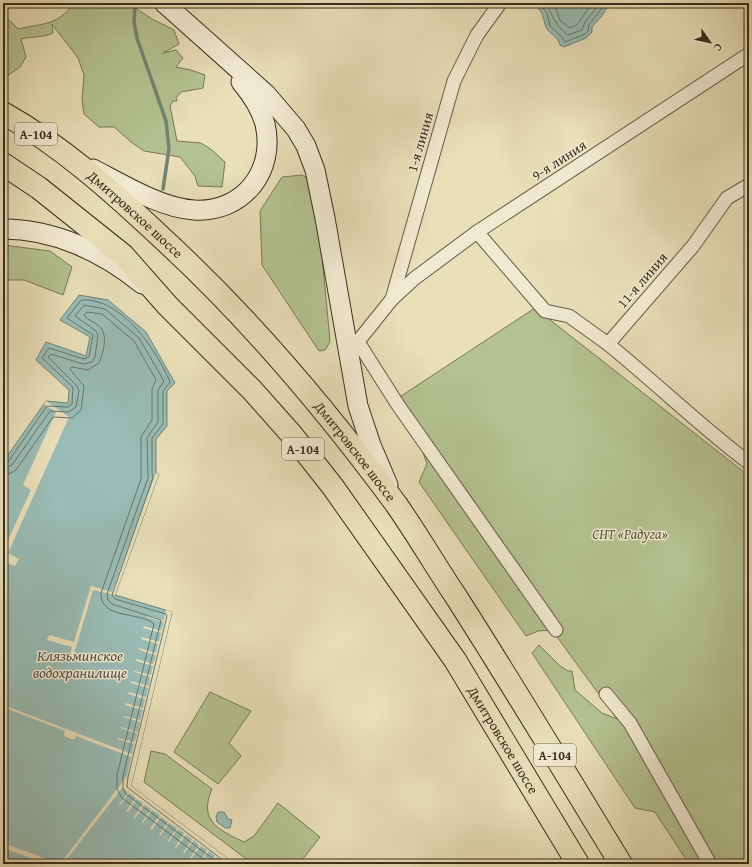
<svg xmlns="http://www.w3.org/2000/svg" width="752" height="867" viewBox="0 0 752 867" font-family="'Gentium Book Plus',serif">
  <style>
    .green { fill: #b4c291; stroke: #777856 }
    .water { fill: #99bcb5; stroke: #738377 }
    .pier { fill: #e9dfb9 }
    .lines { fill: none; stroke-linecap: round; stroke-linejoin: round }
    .shore { stroke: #6a7468; stroke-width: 1 }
    .stream { stroke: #738377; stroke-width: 3.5 }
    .minor-casing { stroke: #665a42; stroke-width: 15 }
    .secondary-casing { stroke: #3a2d1b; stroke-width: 21 }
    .trunk-casing { stroke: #3a2d1b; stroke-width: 24 }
    .minor { stroke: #f1ead2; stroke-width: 13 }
    .secondary { stroke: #f1ead2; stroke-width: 19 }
    .trunk { stroke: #e9dfb9; stroke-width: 22 }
    .labels { text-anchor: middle; stroke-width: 3; stroke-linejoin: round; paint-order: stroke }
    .shield { fill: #f1ead2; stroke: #716652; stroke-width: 1 }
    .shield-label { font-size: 13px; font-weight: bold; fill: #3a2d1b }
    .street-label { font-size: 14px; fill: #3a2d1b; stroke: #f1ead2 }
    .park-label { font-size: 14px; font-style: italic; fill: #585238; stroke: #f1ead2 }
    .water-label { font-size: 15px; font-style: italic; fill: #525142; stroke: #f1ead2 }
  </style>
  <rect width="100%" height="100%" fill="#e9dfb9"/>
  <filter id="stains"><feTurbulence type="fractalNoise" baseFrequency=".005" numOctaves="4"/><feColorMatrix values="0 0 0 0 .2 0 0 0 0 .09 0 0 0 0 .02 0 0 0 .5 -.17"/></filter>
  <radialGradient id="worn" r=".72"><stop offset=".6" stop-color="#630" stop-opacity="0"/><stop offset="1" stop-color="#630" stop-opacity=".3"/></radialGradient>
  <g class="green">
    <path d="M74 3H128L152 19 174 30 179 44 163 53 176 50 183 58 176 67 191 70 205 75 203 88 181 92 176 98 177 101H173L170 106 177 141 201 143 212 150 225 162 222 187 198 186 195 176 180 157 144 151 131 142 114 127H99L84 114 82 99 84 75 78 58 52 24 53 33C43 38 32 36 21 39L26 57 20 67 7 76 3 74V14L18 29C44 23 57 26 74 3Z"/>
    <path d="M302 175 309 179 321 247 328 319 330 342 325 350 319 351 262 265 260 211 282 177Z"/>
    <path d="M3 245 50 251 72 267 63 295 24 280H3Z"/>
    <path d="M535 308 749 476V864H689L655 812 635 808 532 653 539 645 559 665 568 671H572L575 690 602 713 617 719 552 630 538 631 526 636 419 482 427 464 421 447 392 402Z"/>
    <path d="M210 692 251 711 229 743 241 756 218 784 174 752Z"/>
    <path d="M151 751 165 754 212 789C198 821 219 830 244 842L254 836 278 803 320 837 299 864H253L144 782Z"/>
  </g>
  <g class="water">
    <path d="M538 3H610L601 17 592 27V32L586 38 564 47 560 45C558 36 550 35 546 27 543 19 544 15 538 8Z"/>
    <path d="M79 295 108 300 146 332 175 383 167 391V426L156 439V473L159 474 115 595 172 612 131 786 235 864H3V462L46 401 68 403 69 390 36 360 46 342 86 356 90 337 60 320Z"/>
    <path d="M218 812H224L228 819 232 820 230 828H225L217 822 216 817Z"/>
  </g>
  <g class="pier">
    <path d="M46 401 69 417 8 553 19 559 15 566 3 561V551L31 490 23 485 56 412 44 404Z"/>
    <path d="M156 473 159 474 115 595 93 590 73 657 70 656 72 647 47 640 49 635 74 642 91 586 112 592Z"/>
    <path d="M166 610 172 612 131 786 235 864H219L222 861 216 857 211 864H209L215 856 209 851 199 864 207 850 201 846 191 859 190 858 199 845 194 840 184 854 183 853 192 839 186 835 176 848 175 847 184 833 178 829 169 842 168 841 177 828 169 823 160 836 159 835 168 822 161 817 152 830 150 829 160 815 152 810 143 823 142 822 151 809 145 805 135 818 134 817 143 803 137 799 128 812 126 811 136 798 129 793 120 806 119 805 128 792 122 788 63 864H47L3 848V843L60 864 127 776 131 757 76 736 74 740 64 736 65 731 8 709 3 721V714L6 706 132 754 134 744 117 739 118 738 135 742 137 733 120 728 121 727 138 732 140 722 123 717 124 716 140 720 143 710 125 705V703L143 708 145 699 128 694 129 692 146 697 148 688 131 683V681L149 686 150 677 134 672V671L151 675 153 666 136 661 137 659 153 664 156 655 139 650V648L156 653 158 644 141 639 142 637 159 642 161 633 143 628 144 626 161 631 164 622 147 617V615L164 620Z"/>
  </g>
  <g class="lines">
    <g class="shore">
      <path d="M542 3V7L547 13 550 26 561 36 565 42 585 34 588 31 589 25 606 3"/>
      <path d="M547 3C552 16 556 26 568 35L582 30 585 22 600 3"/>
      <path d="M554 3 560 20 570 28 577 25 592 3"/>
      <path d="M3 464 8 462 47 406 68 407 72 404 73 387 42 358 49 348 84 359 89 357 93 335 67 318 81 300C121 297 156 349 170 382L163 391V424L152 438V473L153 478 112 595 115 599 166 614 167 616 128 777 127 787 228 864"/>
      <path d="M3 469 12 465 50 411 69 412 76 407 79 391 77 386 48 357 51 354 83 364 92 362 95 357 98 335 95 330 75 316 84 305 105 309 139 338 164 381 158 390V422L147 438 148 478 107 594 108 600 112 604 161 620 123 776V788L126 794 220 864"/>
      <path d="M3 475 11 473 16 470 53 417 72 418 81 410 84 386 70 369 72 367 88 370 99 363C103 353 109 335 99 326 95 322 87 320 84 315L87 312 102 314 134 341 156 380 152 389V420L141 437V479L101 593C100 620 140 611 154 624L117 775V789L122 798 210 864"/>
    </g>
    <path class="stream" d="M135 5 134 22 137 38 166 121 169 149 163 189"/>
    <g class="minor-casing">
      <g id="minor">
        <path d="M477 232 545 311 569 316 608 344 693 246 727 198 749 185"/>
        <path d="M392 299 454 81 477 35 500 3"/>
        <path d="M358 342 398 405 556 630"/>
        <path d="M608 344C656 383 700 426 749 463"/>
        <path d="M348 354 392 299 415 278 477 232 749 54"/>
        <path d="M606 694 630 723 710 864"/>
      </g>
    </g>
    <g class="secondary-casing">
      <g id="secondary">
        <path d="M164 3 266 94 296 129 306 146 315 170 325 218 358 406 371 445 388 485"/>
        <path d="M93 169C122 184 161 208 194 210 243 213 276 171 265 124 261 109 251 94 241 82"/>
        <path d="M3 229C54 229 103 252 142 284"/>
      </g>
    </g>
    <g class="trunk-casing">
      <g id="trunk">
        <path id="s1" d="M3 113C62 146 113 192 162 238 249 318 326 409 396 504 417 534 435 565 455 595 512 684 566 774 621 864"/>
        <path id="s2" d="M3 164 39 188 123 255 167 305 252 390 292 435 333 487 455 660 578 864"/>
      </g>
    </g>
    <use href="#minor" class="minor"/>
    <use href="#secondary" class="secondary"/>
    <use href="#trunk" class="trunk"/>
  </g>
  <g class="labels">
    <g class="shield">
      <rect x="15" y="123" width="42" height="22" rx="3"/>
      <rect x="282" y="438" width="42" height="22" rx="3"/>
      <rect x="534" y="744" width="42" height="22" rx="3"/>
    </g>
    <g class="shield-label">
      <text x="36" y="139">А-104</text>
      <text x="303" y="454">А-104</text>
      <text x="555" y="760">А-104</text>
    </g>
    <g class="street-label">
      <text transform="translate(420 142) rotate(-74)" y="5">1-я линия</text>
      <text transform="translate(559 160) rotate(-33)" y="5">9-я линия</text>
      <text dy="5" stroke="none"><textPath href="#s1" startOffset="167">Дмитровское шоссе</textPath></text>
      <text transform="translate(642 280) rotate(-49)" y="5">11-я линия</text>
      <text dy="5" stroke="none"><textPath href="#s1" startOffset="491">Дмитровское шоссе</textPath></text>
      <text dy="5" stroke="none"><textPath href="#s2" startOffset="769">Дмитровское шоссе</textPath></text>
    </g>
    <g class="park-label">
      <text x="630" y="539">СНТ «Радуга»</text>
    </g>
    <g class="water-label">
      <text x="80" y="661">Клязьминское<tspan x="80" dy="17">водохранилище</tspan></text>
    </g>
  </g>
  <rect width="752" height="867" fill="none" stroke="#e9dfb9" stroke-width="16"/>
  <rect x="4" y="4" width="744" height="859" fill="none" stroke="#3a2d1b" stroke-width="2"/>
  <rect x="8" y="8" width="736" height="851" fill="none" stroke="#3a2d1b"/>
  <g transform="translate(710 42) rotate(123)" stroke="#f1ead2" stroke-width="3" paint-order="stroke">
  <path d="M0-3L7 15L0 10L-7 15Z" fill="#3a2d1b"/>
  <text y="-6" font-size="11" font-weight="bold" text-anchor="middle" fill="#3a2d1b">С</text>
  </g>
  <rect width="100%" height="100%" filter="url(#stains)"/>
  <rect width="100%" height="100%" fill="url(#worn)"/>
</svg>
